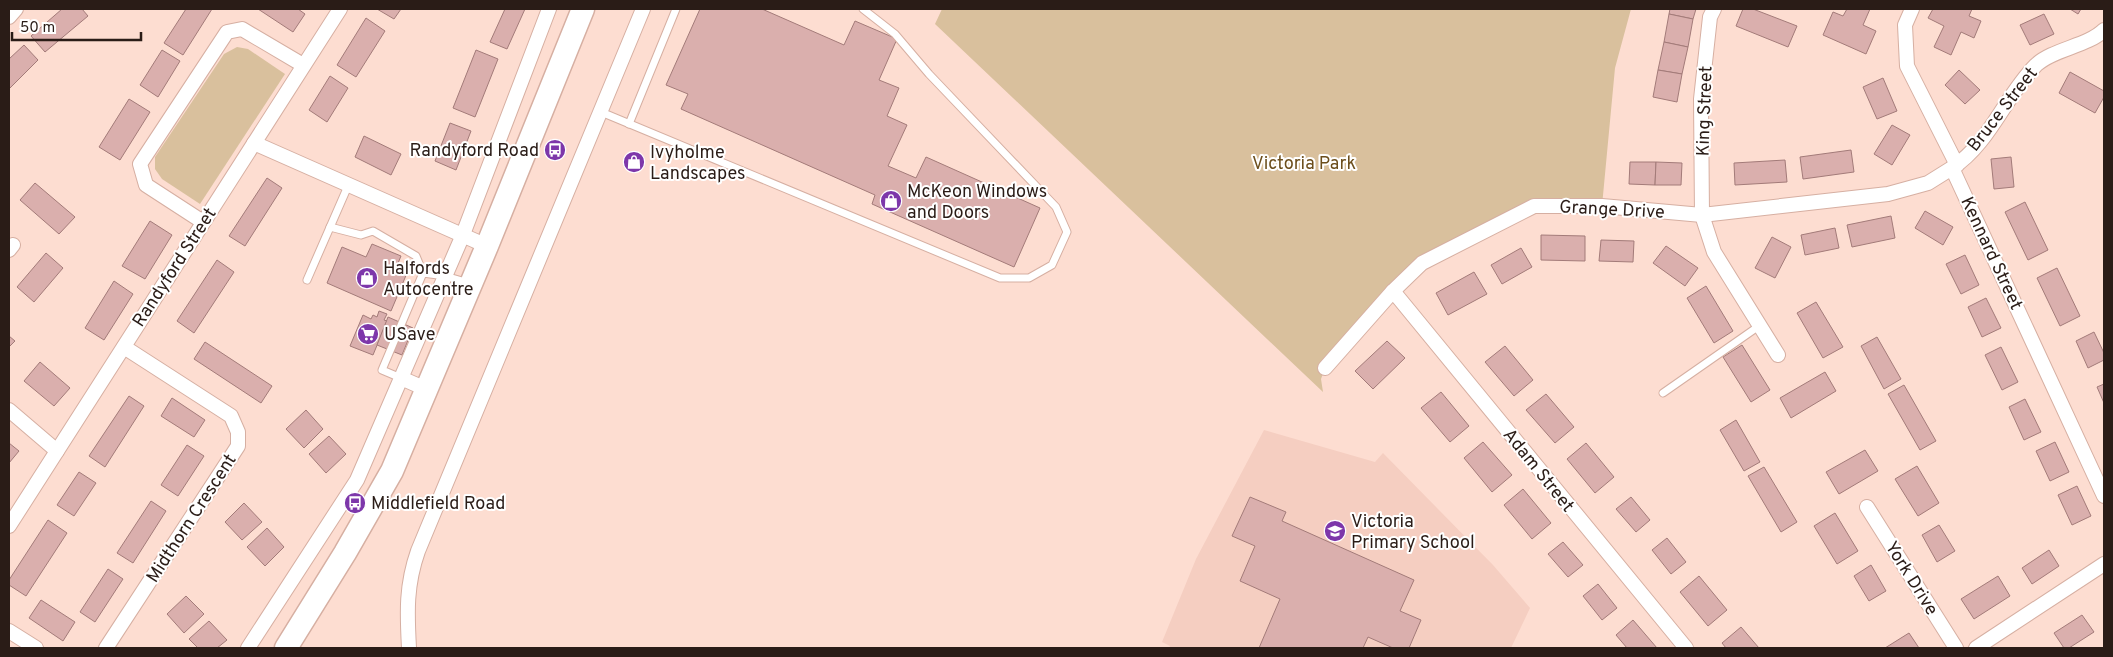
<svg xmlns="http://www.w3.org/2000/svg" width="2113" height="657" viewBox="0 0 2113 657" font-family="Overpass,sans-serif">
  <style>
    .built { fill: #f5cec1 }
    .green { fill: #d9c09d }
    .building { fill: #daafad; stroke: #a37b79 }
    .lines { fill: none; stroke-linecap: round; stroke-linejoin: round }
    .lane-casing { stroke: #d6afa2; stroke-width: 9 }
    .street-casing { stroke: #d6afa2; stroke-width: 16 }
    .primary-casing { stroke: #d6afa2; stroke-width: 25 }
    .lane { stroke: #fff; stroke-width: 7 }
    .street { stroke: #fff; stroke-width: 14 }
    .primary { stroke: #fff; stroke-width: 22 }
    .labels { text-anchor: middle; stroke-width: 4; stroke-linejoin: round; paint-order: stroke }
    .street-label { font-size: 18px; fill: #2a1c17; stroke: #fff }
    .poi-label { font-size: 18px; fill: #2a1c17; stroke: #fff; text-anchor: start }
    .park-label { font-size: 18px; fill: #6c4e1c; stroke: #fff }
  </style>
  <rect width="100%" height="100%" fill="#fdddd1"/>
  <path class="built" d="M1264 430 1375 462 1383 453 1493 565 1530 608 1511 648H1169L1170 646 1162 642 1196 559Z"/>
  <g class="green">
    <path d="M942 9H1631L1615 68 1602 206H1534L1422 263 1325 368 1321 379 1323 392 935 24Z"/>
    <path d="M237 47 248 49 285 74 200 204 162 179 155 169V157L224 54Z"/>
  </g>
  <g class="building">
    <path d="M62 9H82L88 16 45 52 31 36Z"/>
    <path d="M186 9H212L183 55 164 43Z"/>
    <path d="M258 9H298L305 14 293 32Z"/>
    <path d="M377 9H401L394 19Z"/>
    <path d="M505 9H525L507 49 490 42Z"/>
    <path d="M700 9H762L844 45 855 21 897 39 879 80 899 88 887 116 907 125 888 166 916 178 926 157 1040 208 1014 267 872 204 875 195 681 109 688 94 666 85Z"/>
    <path d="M1670 9H1696L1693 19 1669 14Z"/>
    <path d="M1743 9H1753L1797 26 1788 47 1736 26Z"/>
    <path d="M1847 9H1870L1863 25 1876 31 1866 54 1823 35 1833 12 1843 16Z"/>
    <path d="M1933 9H1972L1969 16 1981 21 1974 38 1961 32 1951 55 1934 47 1944 26 1928 18Z"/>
    <path d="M2070 9H2081L2078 14Z"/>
    <path d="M1669 14 1693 19 1688 47 1664 42Z"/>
    <path d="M2044 14 2054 34 2030 45 2020 25Z"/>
    <path d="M366 18 385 31 356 77 337 65Z"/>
    <path d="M1664 42 1688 47 1682 74 1658 70Z"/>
    <path d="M24 45 38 60 9 89V59Z"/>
    <path d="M162 50 180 61 158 97 140 85Z"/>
    <path d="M476 50 498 59 475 117 453 108Z"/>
    <path d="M1658 70 1682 74 1677 102 1653 97Z"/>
    <path d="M1959 70 1980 90 1965 104 1945 85Z"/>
    <path d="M2070 72 2104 91V97L2095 113 2059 93Z"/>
    <path d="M330 76 348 88 327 122 309 110Z"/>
    <path d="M1883 78 1897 111 1877 119 1863 87Z"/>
    <path d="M129 99 150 112 120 160 99 147Z"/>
    <path d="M450 123 471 131 456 170 435 161Z"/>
    <path d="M1892 125 1910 135 1892 165 1874 154Z"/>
    <path d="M364 136 401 154 391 175 355 157Z"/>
    <path d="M1851 150 1854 172 1803 179 1800 157Z"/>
    <path d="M2011 157 2014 187 1994 189 1991 159Z"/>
    <path d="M1785 160 1787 182 1735 185 1734 163Z"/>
    <path d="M1630 162H1656L1655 185 1629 184Z"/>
    <path d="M1656 162 1682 163 1681 185H1655Z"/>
    <path d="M267 178 282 188 245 246 229 236Z"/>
    <path d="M35 183 75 217 59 234 20 200Z"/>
    <path d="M2025 202 2048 250 2028 260 2005 212Z"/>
    <path d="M1925 211 1953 227 1943 245 1915 228Z"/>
    <path d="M1891 216 1895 238 1852 247 1847 225Z"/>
    <path d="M150 221 172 235 145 279 122 266Z"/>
    <path d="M1835 228 1839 248 1805 255 1801 235Z"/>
    <path d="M1541 235 1585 236V261L1541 260Z"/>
    <path d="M1772 237 1791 247 1775 278 1755 268Z"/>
    <path d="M1601 240 1634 241 1633 262 1599 261Z"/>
    <path d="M372 244 401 256 396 268 407 273 391 311 327 283 342 247 366 257Z"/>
    <path d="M1666 246 1698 268 1685 286 1653 263Z"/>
    <path d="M1521 248 1532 267 1502 284 1491 265Z"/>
    <path d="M46 253 63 268 34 302 17 287Z"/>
    <path d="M1965 255 1979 285 1961 294 1946 264Z"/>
    <path d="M217 260 234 272 194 333 177 321Z"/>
    <path d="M2057 268 2080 316 2060 326 2037 278Z"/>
    <path d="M1474 272 1487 294 1448 315 1436 293Z"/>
    <path d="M114 281 133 294 104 340 85 328Z"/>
    <path d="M1706 286 1733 331 1714 343 1687 298Z"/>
    <path d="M1986 298 2001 328 1982 337 1968 307Z"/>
    <path d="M1816 302 1843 347 1823 358 1797 313Z"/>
    <path d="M379 311 387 314 384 320 387 321 373 355 350 346 363 315 371 319 373 315 377 317Z"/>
    <path d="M388 317 413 328 402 355 377 345Z"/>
    <path d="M2094 332 2104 353V360L2088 368 2076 341Z"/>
    <path d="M9 336 15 341 9 347Z"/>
    <path d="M1877 337 1901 379 1884 389 1861 346Z"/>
    <path d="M1387 341 1405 358 1373 389 1355 371Z"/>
    <path d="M205 342 272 386 261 403 194 359Z"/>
    <path d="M1742 345 1770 390 1751 402 1723 357Z"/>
    <path d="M1505 346 1533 380 1514 396 1485 362Z"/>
    <path d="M2001 347 2018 382 2002 390 1985 355Z"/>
    <path d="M40 362 70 388 54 406 24 381Z"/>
    <path d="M1825 372 1836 391 1791 418 1780 398Z"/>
    <path d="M2104 384V403L2097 387Z"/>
    <path d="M1904 385 1936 441 1920 450 1888 394Z"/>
    <path d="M1441 392 1469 426 1450 442 1421 408Z"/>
    <path d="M1546 394 1574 427 1555 443 1526 410Z"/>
    <path d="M129 396 144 406 105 467 89 456Z"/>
    <path d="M172 398 205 420 194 437 161 416Z"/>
    <path d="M2025 399 2041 432 2024 440 2009 407Z"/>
    <path d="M306 410 323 429 304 448 286 429Z"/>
    <path d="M1736 420 1760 462 1744 471 1720 430Z"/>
    <path d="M329 436 346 454 326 473 309 454Z"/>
    <path d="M1483 442 1512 475 1492 492 1464 458Z"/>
    <path d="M2055 442 2069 472 2050 481 2036 451Z"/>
    <path d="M9 443 19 451 9 463Z"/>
    <path d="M1586 443 1614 477 1595 493 1567 459Z"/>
    <path d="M187 445 204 456 178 496 161 485Z"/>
    <path d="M1865 450 1878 471 1839 494 1826 472Z"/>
    <path d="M1917 466 1939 503 1918 516 1895 479Z"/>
    <path d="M1764 467 1797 522 1781 532 1748 476Z"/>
    <path d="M79 472 96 483 74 516 57 505Z"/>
    <path d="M2077 486 2091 516 2072 525 2058 495Z"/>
    <path d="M1523 489 1551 523 1532 539 1504 505Z"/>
    <path d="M1250 497 1286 512 1282 521 1414 580 1400 611 1421 620 1409 648H1393L1368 637 1363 648H1259L1280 599 1240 581 1255 546 1232 536Z"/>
    <path d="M1631 497 1650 520 1636 532 1616 509Z"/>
    <path d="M151 501 166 511 133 563 117 553Z"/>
    <path d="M244 503 262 522 242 540 225 522Z"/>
    <path d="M1835 513 1858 551 1837 564 1814 526Z"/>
    <path d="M48 520 67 533 26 596 9 585V580Z"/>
    <path d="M1939 525 1955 551 1937 562 1922 535Z"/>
    <path d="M267 528 284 547 265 566 247 547Z"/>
    <path d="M1667 538 1686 562 1671 574 1652 550Z"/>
    <path d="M1563 542 1583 565 1568 577 1548 554Z"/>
    <path d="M2049 550 2059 566 2032 584 2022 568Z"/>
    <path d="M1871 565 1886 591 1869 601 1854 576Z"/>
    <path d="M108 569 123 579 95 622 80 612Z"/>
    <path d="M1699 576 1727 610 1708 626 1680 592Z"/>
    <path d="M1998 576 2010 596 1974 619 1961 599Z"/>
    <path d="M1598 584 1617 608 1602 620 1583 596Z"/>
    <path d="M186 596 204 614 184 633 167 614Z"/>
    <path d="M41 600 75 622 63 641 29 618Z"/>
    <path d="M2082 615 2094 632 2069 648H2064L2054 633Z"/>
    <path d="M1633 620 1657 648H1627L1616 635Z"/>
    <path d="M209 621 227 640 217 648H198L189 639Z"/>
    <path d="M1741 627 1759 648H1726L1722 643Z"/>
    <path d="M1909 633 1919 648H1885Z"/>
  </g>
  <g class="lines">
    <g class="lane-casing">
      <g id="lane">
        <path d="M601 112 1000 278H1029L1052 265 1067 232 1056 207 929 74 895 34 863 9"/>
        <path d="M629 124 676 9"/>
        <path d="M330 227 361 235 373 231 416 256 423 273"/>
        <path d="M307 280 348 186"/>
        <path d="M401 378 382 370 423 273 445 276 469 283"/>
        <path d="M1663 393 1759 326"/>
      </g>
    </g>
    <g class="street-casing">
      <g id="street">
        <path d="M1714 9 1710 17 1701 99 1702 215 1714 252 1778 355"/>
        <path d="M1912 9 1905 25 1907 66 1957 165"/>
        <path d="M9 17 16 9"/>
        <path d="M2104 30C2088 46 2053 49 2036 65 2005 96 1990 143 1952 168L2104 496"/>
        <path d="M254 143 487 246"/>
        <path d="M203 222 146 185 140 164 227 32 242 29 303 65"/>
        <path d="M9 250 13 245"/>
        <path d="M1393 291 1686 648"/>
        <path d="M1325 368 1393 291 1422 263 1534 206H1602L1702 215 1888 194 1928 183 1952 168"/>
        <path d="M401 378 426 389"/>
        <path d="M9 410 57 451"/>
        <path d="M1867 507 1956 648"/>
        <path d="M9 526 340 9"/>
        <path d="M9 631 36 648"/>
        <path d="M106 648 238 446V432L231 416 124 347"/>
        <path d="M248 648 357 480 462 237 549 9"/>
        <path d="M409 648C407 612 406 585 418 551L643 9"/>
        <path d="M1976 648 2104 564"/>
      </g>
    </g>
    <g class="primary-casing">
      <path id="primary" d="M286 648 345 553 392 471 487 246 583 9"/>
    </g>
    <use href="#lane" class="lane"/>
    <use href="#street" class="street"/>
    <use href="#primary" class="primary"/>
  </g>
  <defs>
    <g id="bus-disc" transform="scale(1.125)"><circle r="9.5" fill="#7d37aa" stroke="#fff"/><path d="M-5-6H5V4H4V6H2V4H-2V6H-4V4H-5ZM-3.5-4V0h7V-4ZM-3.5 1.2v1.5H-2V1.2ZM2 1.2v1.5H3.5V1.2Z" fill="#fff"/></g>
    <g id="shop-disc" transform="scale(1.125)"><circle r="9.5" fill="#7d37aa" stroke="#fff"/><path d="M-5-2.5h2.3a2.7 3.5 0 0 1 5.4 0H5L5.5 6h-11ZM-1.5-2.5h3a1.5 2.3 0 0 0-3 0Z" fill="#fff"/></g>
    <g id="supermarket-disc" transform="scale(1.125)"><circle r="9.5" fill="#7d37aa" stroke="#fff"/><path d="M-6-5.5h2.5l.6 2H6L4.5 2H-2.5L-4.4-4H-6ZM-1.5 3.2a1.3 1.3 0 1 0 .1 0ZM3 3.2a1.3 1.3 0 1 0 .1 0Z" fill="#fff"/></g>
    <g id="school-disc" transform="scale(1.125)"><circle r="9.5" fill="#7d37aa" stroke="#fff"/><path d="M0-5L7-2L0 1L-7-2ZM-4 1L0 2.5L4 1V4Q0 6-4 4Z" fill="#fff"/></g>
  </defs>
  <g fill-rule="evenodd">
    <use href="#bus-disc" x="555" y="150"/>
    <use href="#shop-disc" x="634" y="162"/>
    <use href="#shop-disc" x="891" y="201"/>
    <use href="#shop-disc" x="367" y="278"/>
    <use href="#supermarket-disc" x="368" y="334"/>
    <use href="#bus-disc" x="355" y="503"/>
    <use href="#school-disc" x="1335" y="531"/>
  </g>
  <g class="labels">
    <g class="street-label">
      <text transform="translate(2002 109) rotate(-52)" y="6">Bruce Street</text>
      <text transform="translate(1704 111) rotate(-88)" y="6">King Street</text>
      <text transform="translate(1612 209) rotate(3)" y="6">Grange Drive</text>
      <text transform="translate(1992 253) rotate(65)" y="6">Kennard Street</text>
      <text transform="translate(174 267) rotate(-57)" y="6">Randyford Street</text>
      <text transform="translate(1539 470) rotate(51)" y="6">Adam Street</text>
      <text transform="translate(191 518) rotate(-57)" y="6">Midthorn Crescent</text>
      <text transform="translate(1912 578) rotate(58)" y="6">York Drive</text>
    </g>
    <g class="poi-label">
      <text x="539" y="156" text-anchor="end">Randyford Road</text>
      <text x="650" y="158">Ivyholme<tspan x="650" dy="21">Landscapes</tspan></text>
      <text x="907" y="197">McKeon Windows<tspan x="907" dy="21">and Doors</tspan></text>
      <text x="383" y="274">Halfords<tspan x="383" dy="21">Autocentre</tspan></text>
      <text x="384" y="340">USave</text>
      <text x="371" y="509">Middlefield Road</text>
      <text x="1351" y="527">Victoria<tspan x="1351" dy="21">Primary School</tspan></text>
    </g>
    <g class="park-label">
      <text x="1304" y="169">Victoria Park</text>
    </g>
  </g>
  <rect width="2113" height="657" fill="none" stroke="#2a1c17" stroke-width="20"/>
  <path d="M12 32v8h129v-8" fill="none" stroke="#2a1c17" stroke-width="2.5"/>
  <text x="20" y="32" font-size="15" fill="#2a1c17" stroke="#ffffff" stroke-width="4" paint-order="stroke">50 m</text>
</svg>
